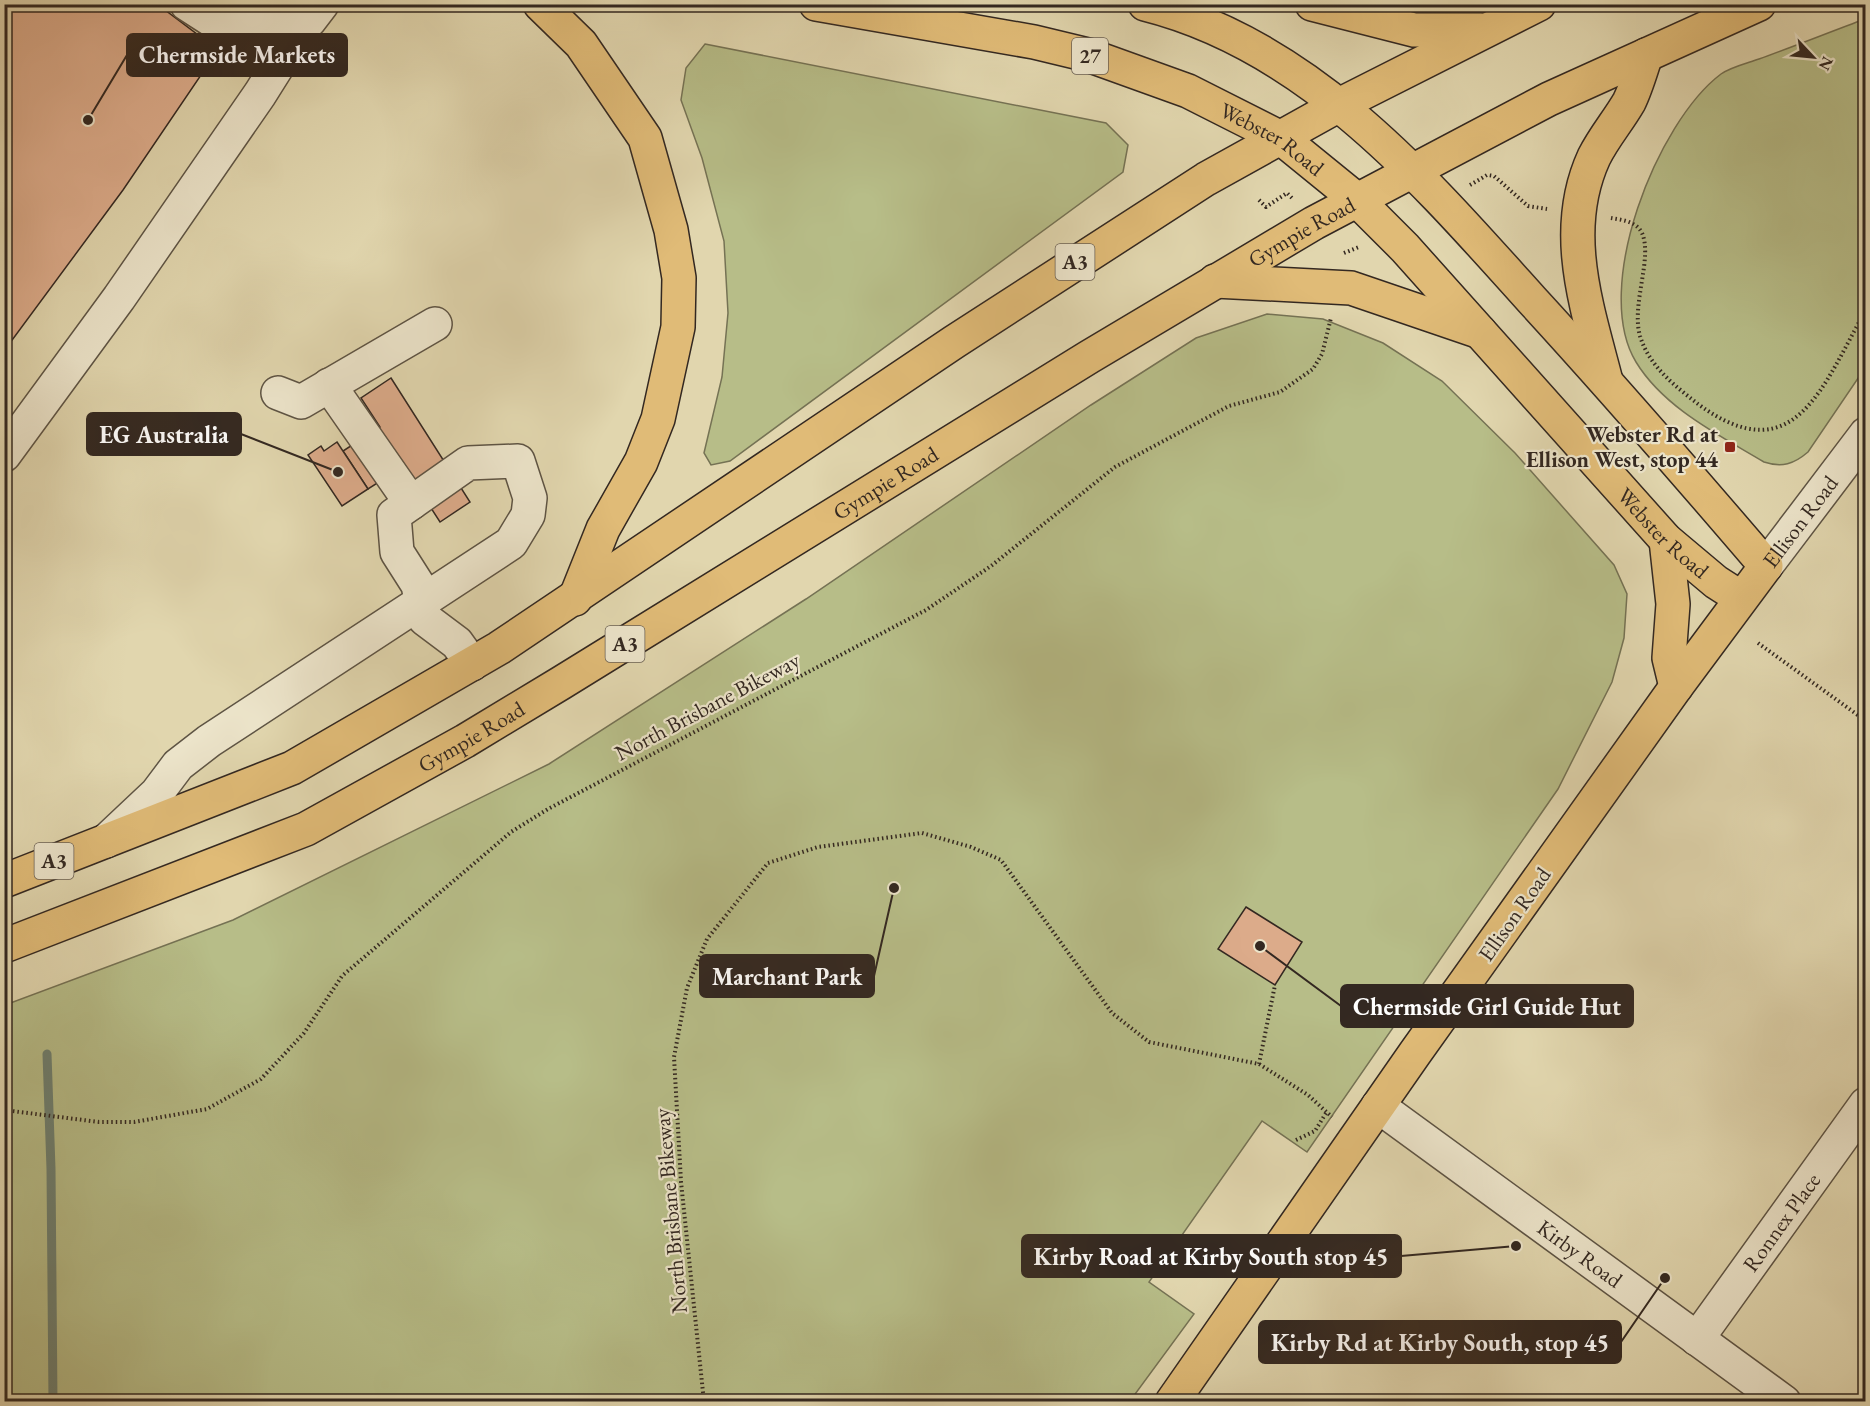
<svg xmlns="http://www.w3.org/2000/svg" width="1870" height="1406" viewBox="0 0 1870 1406" font-family="'EB Garamond',serif">
  <style>
    .green { fill: #b7bd88; stroke: #757254; stroke-width: 1.5 }
    .lines { fill: none; stroke-linecap: round; stroke-linejoin: round }
    .stream { stroke: #6e8071; stroke-width: 9 }
    .building { fill: #dcab8a; stroke: #332821; stroke-width: 1.5 }
    .minor-casing { stroke: #5e5444; stroke-width: 36 }
    .major-casing { stroke: #332821; stroke-width: 36 }
    .highway-casing { stroke: #332821; stroke-width: 36 }
    .path { stroke: #332821; stroke-width: 4; stroke-dasharray: 1.5 3; stroke-linecap: butt }
    .minor { stroke: #ece4ca; stroke-width: 33 }
    .major { stroke: #e0bb77; stroke-width: 33 }
    .highway { stroke: #e0bb77; stroke-width: 33 }
    .poi-dot { fill: #8f2418; stroke: #ece4ca; stroke-width: 2 }
    .labels { text-anchor: middle; stroke-width: 4.5; stroke-linejoin: round; paint-order: stroke }
    .shield { fill: #ece4ca; stroke: #6a6054; stroke-width: 1.5 }
    .shield-label { font-size: 21px; font-weight: bold; fill: #332821 }
    .street-label { font-size: 22px; fill: #332821; stroke: #ece4ca }
    .poi-label { font-size: 22px; font-weight: bold; fill: #332821; stroke: #ece4ca; text-anchor: end }
    .leader { fill: none; stroke: #332821; stroke-width: 2 }
    .callout-dot { fill: #332821; stroke: #ece4ca; stroke-width: 2 }
    .callout { fill: #332821; stroke: #332821; stroke-width: 2 }
    .callout-label { font-size: 24px; text-anchor: middle; font-weight: bold; fill: #fff }
  </style>
  <rect width="100%" height="100%" fill="#e1d6ae"/>
  <filter id="stains"><feTurbulence type="fractalNoise" baseFrequency=".00333" numOctaves="4"/><feColorMatrix values="0 0 0 0 .2 0 0 0 0 .09 0 0 0 0 .02 0 0 0 .5 -.17"/></filter>
  <radialGradient id="worn" r=".72"><stop offset=".6" stop-color="#630" stop-opacity="0"/><stop offset="1" stop-color="#630" stop-opacity=".3"/></radialGradient>
  <g class="green">
    <path d="M1865 19V368L1808 452C1794 464 1782 468 1764 462 1719 435 1664 408 1636 362 1591 288 1657 122 1721 74 1731 67 1748 63 1759 59 1795 46 1830 32 1865 19Z"/>
    <path d="M705 44 1106 123 1128 145 1123 172 730 461 711 465 704 453 722 377 728 313 724 241 702 158 681 100 686 68Z"/>
    <path d="M1267 314 1323 319 1383 343 1442 381 1515 453 1614 565 1627 594 1624 638 1612 682 1558 789 1307 1152 1262 1121 1149 1282 1194 1314 1130 1401 5 1402V1005L233 920 549 764 806 599 1091 405 1196 338Z"/>
  </g>
  <g class="lines">
    <path class="stream" d="M47 1054 51 1169 53 1402"/>
  </g>
  <g class="building">
    <path d="M4 4H157L218 50 123 190 4 351Z"/>
    <path d="M391 378 470 502 440 522 404 466 368 489 343 451 380 427 361 398Z"/>
    <path d="M337 442 368 489 342 506 308 455 321 446 324 451Z"/>
    <path d="M1246 907 1302 942 1275 985 1218 949Z"/>
  </g>
  <g class="lines">
    <g class="minor-casing">
      <g id="minor">
        <path d="M187 4 218 24 247 25 292 17 309 21 322 4"/>
        <path d="M329 385 411 503"/>
        <path d="M278 393 301 402 435 324"/>
        <path d="M4 455 119 298 260 94 287 51 292 17 266 4"/>
        <path id="s1" d="M1766 566 1866 434"/>
        <path d="M106 841 157 793 178 765 209 741 511 543 528 515 530 498 518 461 468 463 394 515 397 552 418 585 425 619 457 643 472 664"/>
        <path id="s2" d="M1378 1106 1784 1402"/>
        <path id="s3" d="M1697 1339 1866 1104"/>
      </g>
    </g>
    <g class="major-casing">
      <g id="major">
        <path id="s4" d="M816 4 1034 42 1088 55 1188 91 1281 138 1356 199 1405 248 1666 540 1716 582 1741 598"/>
        <path d="M1145 4C1309 45 1424 180 1532 300 1612 387 1689 476 1766 566L1676 687 1415 1053 1172 1402"/>
        <path d="M1666 540 1673 604 1669 658 1676 687"/>
      </g>
    </g>
    <g class="highway-casing">
      <g id="highway">
        <path d="M540 4 581 44 645 138 671 230 679 278 678 327 658 419 641 462 603 529 575 599"/>
        <path d="M1312 4 1414 30H1481"/>
        <path d="M1215 281 1351 288 1480 332"/>
        <path d="M1606 381C1587 307 1560 231 1594 157 1604 137 1618 121 1629 102 1636 88 1641 70 1646 55"/>
        <path d="M4 881 292 768 499 648 954 342 1206 179 1339 105 1539 4"/>
        <path id="s5" d="M4 946 306 829 465 741 561 683 1089 357 1314 223 1549 99 1759 4"/>
      </g>
    </g>
    <g class="path">
      <path d="M1470 185 1487 175 1494 176 1528 206 1547 209"/>
      <path d="M1259 200 1266 207 1287 193 1293 199"/>
      <path d="M1611 218C1622 220 1636 221 1642 233 1653 258 1631 304 1640 336 1649 366 1675 386 1698 404 1796 476 1824 382 1866 310"/>
      <path d="M1344 253 1359 247"/>
      <path d="M1758 643 1866 721"/>
      <path d="M1259 1064 1275 985"/>
      <path d="M4 1110 99 1122H134L207 1109 261 1079 304 1033 342 976 511 832 548 809 926 610 991 566 1115 467 1229 406 1280 392 1313 369 1322 354 1331 318"/>
      <path d="M1296 1140 1315 1131 1326 1113"/>
      <path d="M704 1402 681 1182 674 1057 687 988 707 939 768 863 818 847 922 833 971 847 1001 860 1112 1013 1149 1042 1259 1064 1308 1095 1332 1117"/>
    </g>
    <use href="#minor" class="minor"/>
    <use href="#major" class="major"/>
    <use href="#highway" class="highway"/>
  </g>
  <rect class="poi-dot" x="1724" y="441" width="12" height="12" rx="3"/>
  <g class="labels">
    <g class="shield">
      <rect x="1072" y="38" width="36" height="36" rx="4.5"/>
      <rect x="1055.5" y="244" width="39" height="36" rx="4.5"/>
      <rect x="605.5" y="626" width="39" height="36" rx="4.5"/>
      <rect x="34.5" y="843" width="39" height="36" rx="4.5"/>
    </g>
    <g class="shield-label">
      <text x="1090" y="63">27</text>
      <text x="1075" y="269">A3</text>
      <text x="625" y="651">A3</text>
      <text x="54" y="868">A3</text>
    </g>
    <g class="street-label">
      <text dy="8" stroke="none"><textPath href="#s4" startOffset="480">Webster Road</textPath></text>
      <text dy="8" stroke="none"><textPath href="#s5" startOffset="1485">Gympie Road</textPath></text>
      <text dy="8" stroke="none"><textPath href="#s5" startOffset="999">Gympie Road</textPath></text>
      <text dy="8" stroke="none"><textPath href="#s1" startOffset="56">Ellison Road</textPath></text>
      <text dy="8" stroke="none"><textPath href="#s4" startOffset="1038">Webster Road</textPath></text>
      <text transform="translate(707 706) rotate(-28)" y="8">North Brisbane Bikeway</text>
      <text dy="8" stroke="none"><textPath href="#s5" startOffset="513">Gympie Road</textPath></text>
      <text transform="translate(1514 914) rotate(-55)" y="8">Ellison Road</text>
      <text transform="translate(670 1211) rotate(-95)" y="8">North Brisbane Bikeway</text>
      <text dy="8" stroke="none"><textPath href="#s3" startOffset="144">Ronnex Place</textPath></text>
      <text dy="8" stroke="none"><textPath href="#s2" startOffset="250">Kirby Road</textPath></text>
    </g>
    <g class="poi-label">
      <text x="1718" y="442">Webster Rd at<tspan x="1718" dy="25">Ellison West, stop 44</tspan></text>
    </g>
  </g>
  <path class="leader" d="M88 120L127 55M338 472L241 434M894 888L874 976M1260 946L1341 1006M1516 1246L1401 1256M1665 1278L1621 1342"/>
  <g class="callout-dot">
    <circle cx="88" cy="120" r="6"/>
    <circle cx="338" cy="472" r="6"/>
    <circle cx="894" cy="888" r="6"/>
    <circle cx="1260" cy="946" r="6"/>
    <circle cx="1516" cy="1246" r="6"/>
    <circle cx="1665" cy="1278" r="6"/>
  </g>
  <g class="callout">
    <rect x="127" y="34" width="220" height="42" rx="6"/>
    <rect x="87" y="413" width="154" height="42" rx="6"/>
    <rect x="700" y="955" width="174" height="42" rx="6"/>
    <rect x="1341" y="985" width="292" height="42" rx="6"/>
    <rect x="1022" y="1235" width="379" height="42" rx="6"/>
    <rect x="1259" y="1321" width="362" height="42" rx="6"/>
  </g>
  <g class="callout-label">
    <text x="237" y="63">Chermside Markets</text>
    <text x="164" y="443">EG Australia</text>
    <text x="787" y="985">Marchant Park</text>
    <text x="1487" y="1015">Chermside Girl Guide Hut</text>
    <text x="1211" y="1265">Kirby Road at Kirby South stop 45</text>
    <text x="1440" y="1351">Kirby Rd at Kirby South, stop 45</text>
  </g>
  <rect width="1870" height="1406" fill="none" stroke="#e1d6ae" stroke-width="24"/>
  <rect x="6" y="6" width="1858" height="1394" fill="none" stroke="#332821" stroke-width="3"/>
  <rect x="12" y="12" width="1846" height="1382" fill="none" stroke="#332821" stroke-width="1.5"/>
  <g transform="translate(1813 57) rotate(116)" stroke="#ece4ca" stroke-width="4.5" paint-order="stroke">
  <path d="M0-4.5L10 22L0 15L-10 22Z" fill="#332821"/>
  <text y="-9" font-size="16" font-weight="bold" text-anchor="middle" fill="#332821">N</text>
  </g>
  <rect width="100%" height="100%" filter="url(#stains)"/>
  <rect width="100%" height="100%" fill="url(#worn)"/>
</svg>
